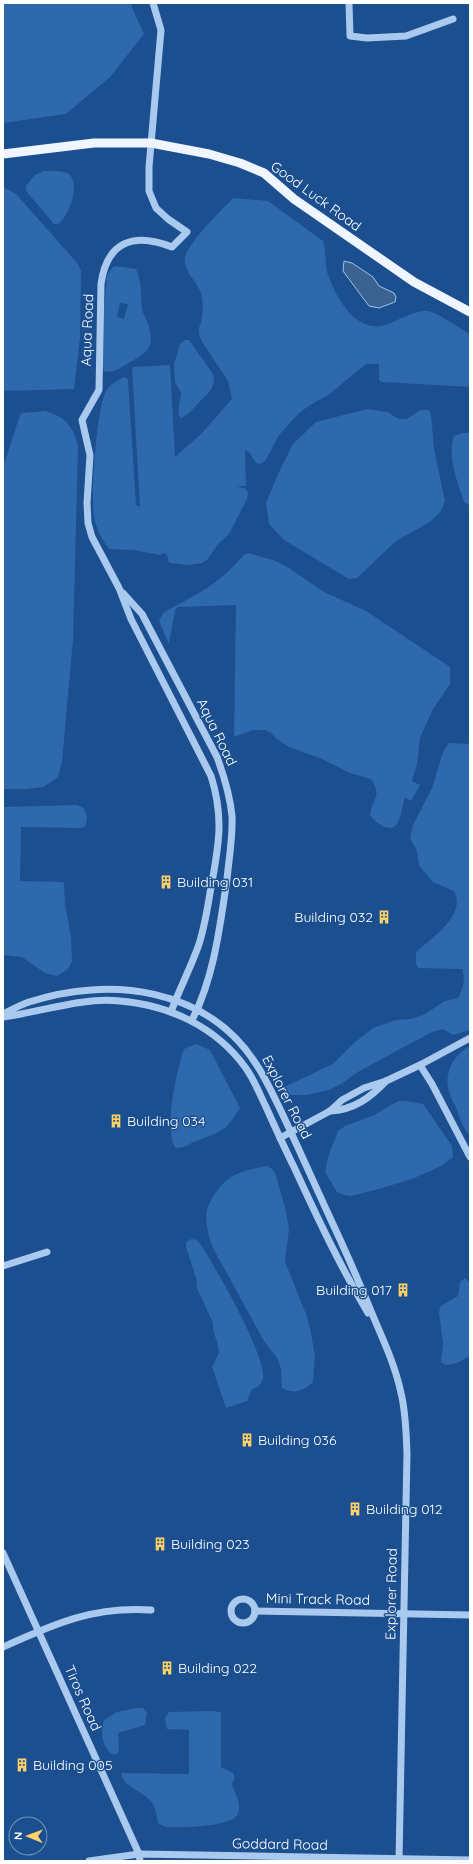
<svg xmlns="http://www.w3.org/2000/svg" width="473" height="1864" viewBox="0 0 473 1864" font-family="Quicksand,sans-serif">
  <style>
    .green { fill: #2e69ad; fill-rule: evenodd }
    .water { fill: #3c6290; stroke: #9cc4f0 }
    .lines { fill: none; stroke-linecap: round; stroke-linejoin: round }
    .minor { stroke: #a9c9ee; stroke-width: 7 }
    .major { stroke: #f0f6ff; stroke-width: 9 }
    .labels { text-anchor: middle; stroke-width: 3; stroke-linejoin: round; paint-order: stroke }
    .street-label { font-size: 14px; fill: #fff; stroke: #1b4f8f }
    .poi-label { font-size: 14px; fill: #fff; stroke: #1b4f8f; text-anchor: start }
  </style>
  <rect width="100%" height="100%" fill="#1b4f8f"/>
  <g class="green">
    <path d="M3 3H130L144 34 110 77 66 114 3 123Z"/>
    <path d="M44 171C51 171 62 170 69 174 81 184 69 217 58 224H54L26 191V186L35 175Z"/>
    <path d="M3 187 16 194 78 264 81 271 80 338 74 389 3 391Z"/>
    <path d="M233 198 268 201 323 241C327 252 324 264 328 275 336 296 353 330 381 326 396 323 411 310 427 311 436 311 460 329 470 334V387L382 382 379 380V364H366L327 396 310 405 299 413 279 435 266 460 261 464 256 463 249 452 245 450 246 486H237L246 489 248 493 247 499 229 534 218 544 207 560 202 563 187 565 169 563 167 555 164 553 160 555 133 550 109 549C101 539 96 528 94 516 90 498 97 406 106 391 109 385 119 379 125 377L128 380 136 505 140 507 132 367 170 365 175 457 201 434 232 399 228 381 201 340C196 326 201 328 202 317 203 311 203 304 202 298 200 283 188 278 185 263 181 248 222 210 233 198Z"/>
    <path d="M115 266 136 269C142 282 141 296 142 309 143 313 145 317 147 321 156 347 150 351 127 364 120 368 112 374 104 371L103 366 104 310 107 275 112 268ZM120 303 128 304 124 319 117 317Z"/>
    <path d="M185 340H189L213 374 214 383 211 390 189 413 181 418 178 414 181 393 175 382 174 364 180 344Z"/>
    <path d="M367 409 387 412 399 419H406L421 410H429L431 414 434 449 445 501 441 511 430 522 396 541 357 578 349 579 284 540 269 524 266 503 278 474 293 444 316 422Z"/>
    <path d="M45 411C65 417 73 425 78 446L73 640 62 762 58 777 43 787 26 789H3V467L20 415 22 413Z"/>
    <path d="M463 433H470L469 505 464 502C458 483 447 457 454 436Z"/>
    <path d="M248 553 273 560 286 566 324 592 366 611 450 667V684L433 709 420 738 417 764 412 781 420 785 411 801 405 798C402 805 402 812 399 820 393 836 376 824 370 815 372 798 383 797 371 779L350 773 320 758 289 747 277 739 271 733 265 730H253L234 737 236 605 178 607 175 610 169 644 159 621 163 613C197 594 217 586 244 555Z"/>
    <path d="M449 743 470 744V1030L453 1035 443 1029 432 1032 361 1070 341 1084 329 1090 306 1095H284L282 1089 284 1087 333 1064 354 1043 373 1028 396 1020 411 1019 425 1014 445 1001 458 998C463 990 466 977 462 969L418 968 416 964V952C432 938 467 915 454 891L433 882 419 866 417 851 410 838 413 825 432 788 443 752Z"/>
    <path d="M77 805 84 808 87 816 86 826 81 828 21 827 20 881 63 882 64 884 65 904 71 938 72 961 68 969 57 976 45 973 22 957 3 955V807Z"/>
    <path d="M196 1044 210 1050 240 1108C223 1135 220 1131 194 1142 187 1145 184 1148 176 1148 163 1132 177 1068 184 1049Z"/>
    <path d="M470 1046V1135C463 1129 460 1119 457 1110 454 1103 449 1095 448 1087 445 1070 456 1053 470 1046Z"/>
    <path d="M398 1101H406L423 1104 452 1146 453 1157 441 1166 412 1179 382 1188 351 1196 344 1195 337 1192 325 1172 329 1154 338 1131 345 1126 374 1115Z"/>
    <path d="M267 1166 272 1169 275 1173 285 1207 289 1229 285 1262 306 1314 311 1333 315 1357 313 1382C304 1391 293 1395 282 1388L281 1369 278 1359 264 1341 213 1248C209 1237 206 1227 206 1215 208 1199 224 1178 239 1173 248 1169 258 1168 267 1166Z"/>
    <path d="M191 1239 197 1240 201 1245C215 1266 267 1357 263 1379 262 1385 257 1387 252 1389L247 1401 226 1408 212 1367 219 1353 218 1345 213 1330V1323L196 1286 197 1281 186 1247V1242Z"/>
    <path d="M465 1278 470 1283V1356L457 1363 446 1365 441 1362 443 1344 439 1312 441 1306 458 1296 460 1282Z"/>
    <path d="M135 1708H143L147 1713 145 1725 118 1733 119 1752 114 1755C102 1749 100 1731 104 1720L117 1712Z"/>
    <path d="M211 1711 221 1712V1767L233 1773 235 1778 232 1784C235 1793 242 1805 238 1814 233 1827 179 1828 166 1827 163 1826 161 1824 158 1823 157 1817 156 1810 153 1804 145 1791 125 1789 121 1774L123 1773 189 1774V1730L167 1729 165 1718 169 1712Z"/>
  </g>
  <path class="water" d="M344 261 352 263 373 277 379 286 394 293 396 297 395 302 379 308 369 306 343 271Z"/>
  <g class="lines">
    <g class="minor">
      <path d="M153 3 161 30 149 167V191L156 208 168 219 187 232 172 247C134 232 107 241 101 284L99 390 82 420 90 455 87 503 88 523 92 537 119 588 131 619 211 776C225 820 218 849 210 893 207 911 204 930 198 947 190 969 179 990 171 1012"/>
      <path d="M349 3 350 36 367 38 406 36 453 19"/>
      <path d="M123 593 142 614 217 757C224 776 230 795 232 816 233 837 229 858 227 879 220 926 214 978 192 1020"/>
      <path d="M3 1014C11 1010 20 1005 29 1002 109 976 207 987 256 1064 266 1079 273 1095 281 1111 298 1147 314 1183 331 1220 347 1254 362 1289 376 1323 386 1346 396 1369 401 1393 406 1413 406 1433 407 1453L399 1861"/>
      <path d="M3 1017C42 1012 81 997 120 1001 169 1005 216 1027 245 1067 254 1079 259 1093 266 1107 275 1127 284 1147 294 1167 317 1217 340 1266 368 1313"/>
      <path d="M420 1065 432 1084 470 1157"/>
      <path d="M330 1111C354 1110 371 1097 386 1081"/>
      <path d="M280 1138 330 1111 342 1100 364 1088 386 1081 420 1065 470 1038"/>
      <path d="M3 1266 47 1252"/>
      <path d="M3 1553 139 1854 140 1861"/>
      <circle cx="243" cy="1611" r="12"/>
      <path d="M255 1611 470 1615"/>
      <path d="M3 1647C54 1624 93 1606 151 1610"/>
      <path d="M89 1861 139 1854 470 1860"/>
    </g>
    <path class="major" d="M3 154 94 143H151L209 154 240 163 264 173 294 199 414 282 470 312"/>
  </g>
  <defs>
    <g id="building-bare" transform="scale(1.08)"><path d="M-4-6H4V6H1V3H-1V6H-4ZM-2.5-4.3h1.7v1.8h-1.7ZM.8-4.3h1.7v1.8H.8ZM-2.5-1h1.7V.8h-1.7ZM.8-1h1.7V.8H.8Z" fill="#ffd166" stroke="#1b4f8f" stroke-width="2.5" paint-order="stroke"/></g>
  </defs>
  <g fill-rule="evenodd">
    <use href="#building-bare" x="166" y="882"/>
    <use href="#building-bare" x="384" y="917"/>
    <use href="#building-bare" x="116" y="1121"/>
    <use href="#building-bare" x="403" y="1290"/>
    <use href="#building-bare" x="247" y="1440"/>
    <use href="#building-bare" x="355" y="1509"/>
    <use href="#building-bare" x="160" y="1544"/>
    <use href="#building-bare" x="167" y="1668"/>
    <use href="#building-bare" x="22" y="1765"/>
  </g>
  <g class="labels">
    <g class="street-label">
      <text transform="translate(316 196) rotate(36)" y="5">Good Luck Road</text>
      <text transform="translate(87 330) rotate(-88)" y="5">Aqua Road</text>
      <text transform="translate(217 732) rotate(64)" y="5">Aqua Road</text>
      <text transform="translate(287 1097) rotate(63)" y="5">Explorer Road</text>
      <text transform="translate(391 1594) rotate(-89)" y="5">Explorer Road</text>
      <text transform="translate(318 1599) rotate(1)" y="5">Mini Track Road</text>
      <text transform="translate(83 1698) rotate(66)" y="5">Tiros Road</text>
      <text transform="translate(280 1844) rotate(1)" y="5">Goddard Road</text>
    </g>
    <g class="poi-label">
      <text x="177" y="887">Building 031</text>
      <text x="373" y="922" text-anchor="end">Building 032</text>
      <text x="127" y="1126">Building 034</text>
      <text x="392" y="1295" text-anchor="end">Building 017</text>
      <text x="258" y="1445">Building 036</text>
      <text x="366" y="1514">Building 012</text>
      <text x="171" y="1549">Building 023</text>
      <text x="178" y="1673">Building 022</text>
      <text x="33" y="1770">Building 005</text>
    </g>
  </g>
  <rect width="473" height="1864" fill="none" stroke="#ffffff" stroke-width="8"/>
  <g transform="translate(28 1836) rotate(271)"><circle r="19" fill="#1b4f8f" stroke="#7695bc"/>
  <path d="M0-3L7 15L0 10L-7 15Z" fill="#ffd166"/>
  <text y="-6" font-size="11" font-weight="bold" text-anchor="middle" fill="#ffffff">N</text>
  </g>
</svg>
